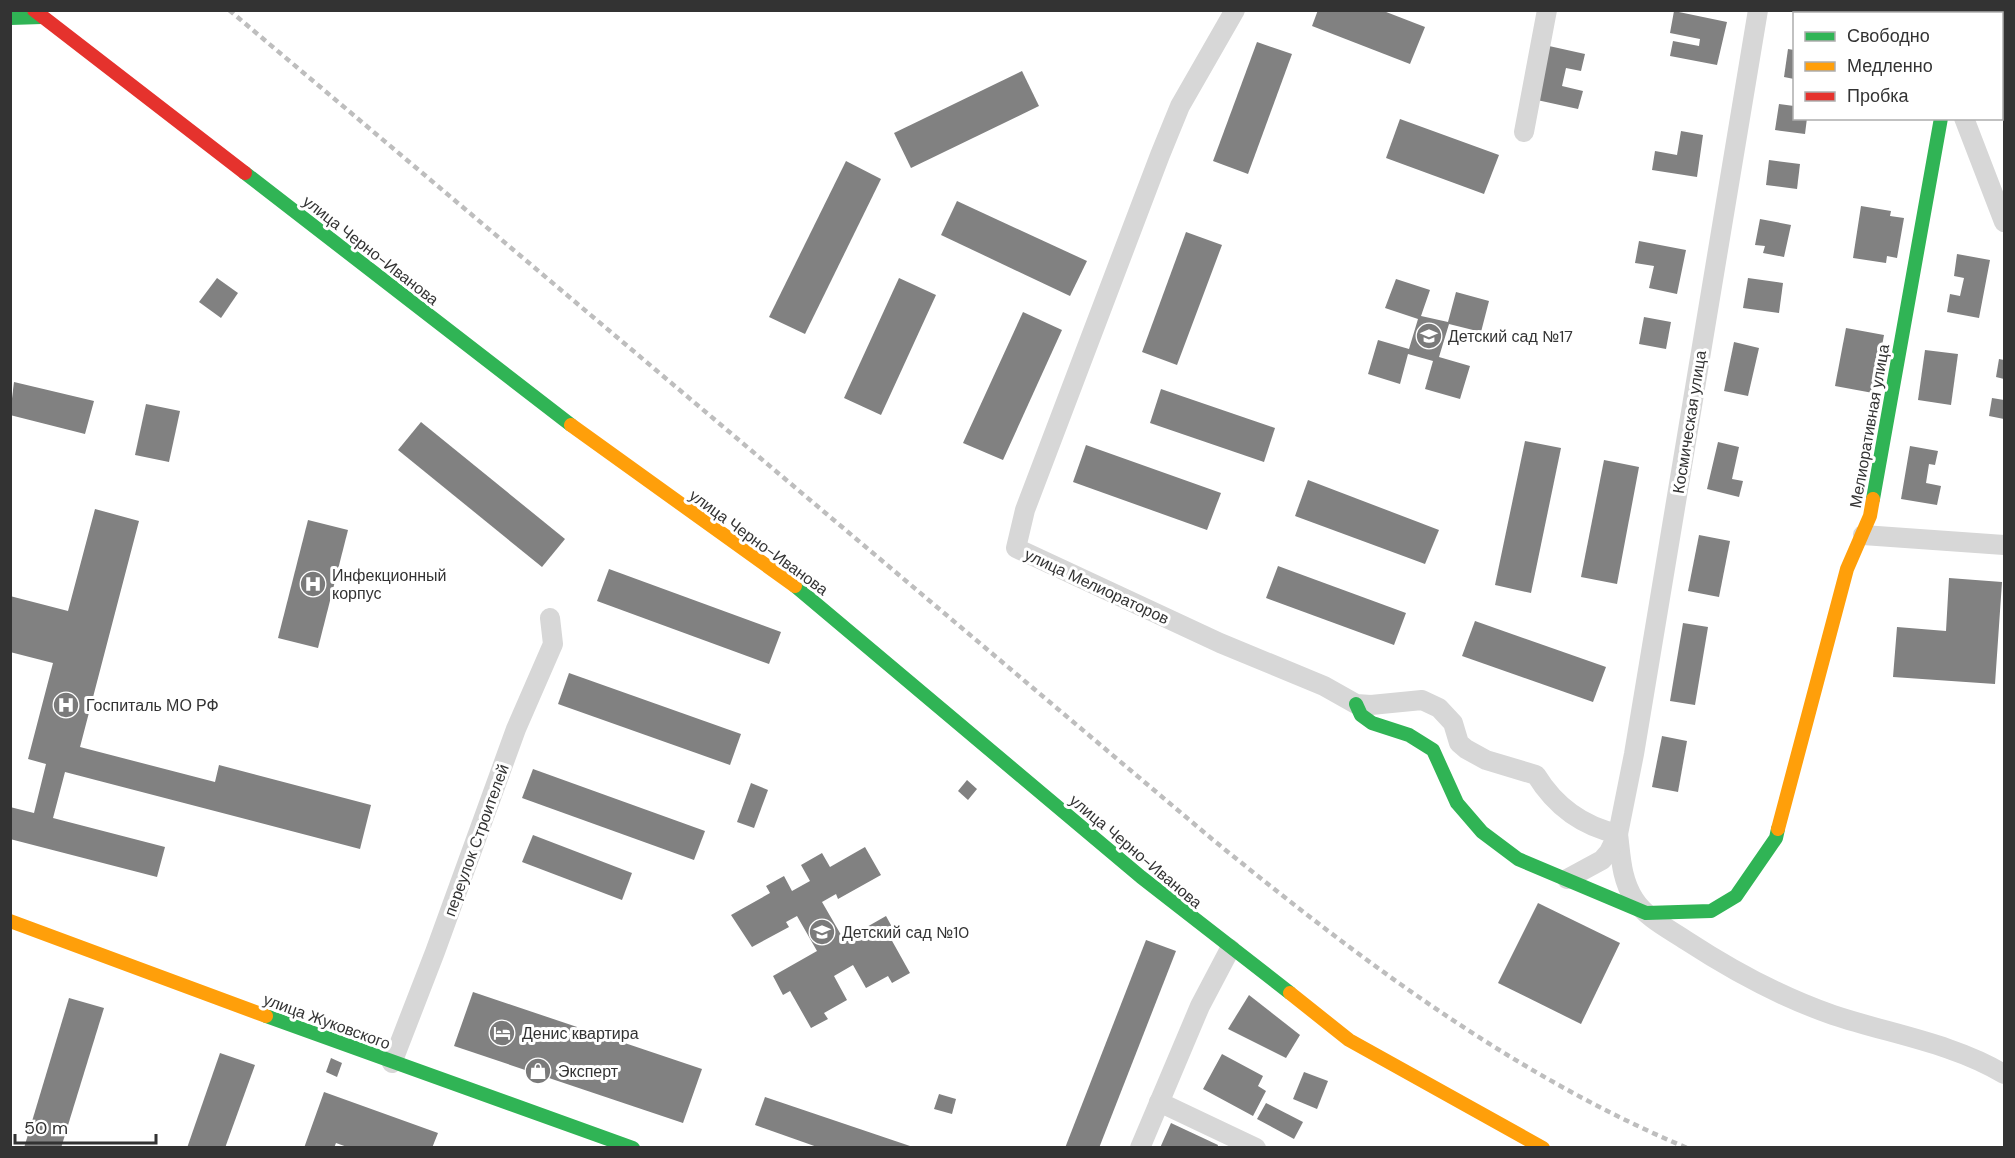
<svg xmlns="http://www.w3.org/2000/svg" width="2015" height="1158" viewBox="0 0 2015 1158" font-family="'DM Sans',sans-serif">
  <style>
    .building { fill: #818181 }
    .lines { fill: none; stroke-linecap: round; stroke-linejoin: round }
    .street { stroke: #d7d7d7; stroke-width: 20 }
    .fast { stroke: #30b455; stroke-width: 14 }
    .slow { stroke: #ff9f0a; stroke-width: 14 }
    .jam { stroke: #e5322d; stroke-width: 14 }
    .rail { stroke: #bebebe; stroke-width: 4.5; stroke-dasharray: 6 4.5; stroke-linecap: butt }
    .labels { text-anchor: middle; stroke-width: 6; stroke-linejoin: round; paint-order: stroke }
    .street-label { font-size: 16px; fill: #333; stroke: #fff }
    .poi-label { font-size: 16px; fill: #333; stroke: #fff; text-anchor: start }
  </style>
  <rect width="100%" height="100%" fill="#fff"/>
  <g class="building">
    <path d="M1318 10H1381L1425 27 1410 64 1312 26Z"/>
    <path d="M1674 11 1727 22 1717 65 1670 56 1673 41 1699 46 1700 39 1670 33Z"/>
    <path d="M1257 42 1292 54 1248 174 1213 161Z"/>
    <path d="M1549 46 1585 54 1581 71 1566 68 1562 86 1583 91 1578 109 1537 100Z"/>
    <path d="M1788 49 1794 50V79L1784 77Z"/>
    <path d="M1022 71 1039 106 911 168 894 133Z"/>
    <path d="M1779 104 1794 106V118H1807L1805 134 1775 130Z"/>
    <path d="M1400 119 1499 155 1484 194 1386 158Z"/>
    <path d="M1681 131 1703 135 1697 177 1652 170 1655 151 1677 155Z"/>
    <path d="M1769 160 1800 164 1797 189 1766 185Z"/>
    <path d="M846 161 881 179 805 334 769 317Z"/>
    <path d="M957 201 1087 261 1070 296 941 235Z"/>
    <path d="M1861 206 1891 211 1890 216 1904 218 1897 258 1887 256 1886 263 1853 258Z"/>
    <path d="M1760 219 1791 225 1784 257 1763 253 1765 246 1755 245Z"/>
    <path d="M1186 232 1222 245 1177 365 1142 352Z"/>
    <path d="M1639 241 1686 250 1677 294 1649 288 1654 266 1635 263Z"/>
    <path d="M1957 254 1990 260 1979 318 1947 312 1950 294 1960 296 1964 278 1954 276Z"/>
    <path d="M217 278 238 293 221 318 199 302Z"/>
    <path d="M899 278 936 295 881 415 844 398Z"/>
    <path d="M1748 278 1783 283 1779 313 1743 308Z"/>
    <path d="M1396 279 1430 290 1421 316 1448 322 1456 292 1489 301 1481 332 1449 324 1439 357 1470 366 1460 399 1425 389 1433 361 1408 354 1400 384 1368 374 1378 340 1409 349 1418 319 1385 308Z"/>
    <path d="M1023 312 1062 330 1003 460 963 443Z"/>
    <path d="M1644 317 1671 322 1666 349 1639 344Z"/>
    <path d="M1846 328 1884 335 1873 393 1835 386Z"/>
    <path d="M1734 342 1759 348 1748 396 1724 391Z"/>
    <path d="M1925 350 1958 354 1951 405 1918 400Z"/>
    <path d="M1999 359 2004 360V379L1996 377Z"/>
    <path d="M14 382 94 401 85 434 10 415Z"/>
    <path d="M1161 389 1275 428 1264 462 1150 423Z"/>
    <path d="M1992 398 2004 400V419L1989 416Z"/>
    <path d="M146 404 180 411 169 462 135 455Z"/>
    <path d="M421 422 565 539 542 567 398 450Z"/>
    <path d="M1525 441 1561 448 1531 593 1495 585Z"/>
    <path d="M1718 442 1739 447 1732 479 1743 481 1739 497 1707 489Z"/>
    <path d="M1086 445 1221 493 1207 530 1073 482Z"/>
    <path d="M1910 446 1938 451 1935 465 1929 464 1926 483 1941 486 1937 505 1901 499Z"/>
    <path d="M1604 460 1639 467 1617 584 1581 577Z"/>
    <path d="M1308 480 1439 530 1425 564 1295 516Z"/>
    <path d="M95 509 139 521 80 747 215 782 219 765 371 805 360 849 65 772 53 818 165 847 157 877 10 839V807L34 813 46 764 28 759 53 663 10 652V596L68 611Z"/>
    <path d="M308 520 348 530 318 648 278 638Z"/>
    <path d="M1699 535 1730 541 1719 597 1688 591Z"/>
    <path d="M1278 566 1406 613 1394 645 1266 598Z"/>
    <path d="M609 569 781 632 769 664 597 601Z"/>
    <path d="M1949 578 2002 582 1995 684 1893 677 1897 627 1946 631Z"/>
    <path d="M1475 621 1606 667 1593 702 1462 656Z"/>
    <path d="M1683 623 1708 627 1695 705 1670 701Z"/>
    <path d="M569 673 741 734 730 765 558 704Z"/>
    <path d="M1662 736 1687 741 1678 792 1652 787Z"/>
    <path d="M533 769 705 831 694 860 522 798Z"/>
    <path d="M967 780 977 789 968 800 958 791Z"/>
    <path d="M751 783 768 790 754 828 737 822Z"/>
    <path d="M533 835 632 873 622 900 522 862Z"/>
    <path d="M865 847 881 875 838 899 836 894 822 902 844 940 886 916 897 936 891 939 910 973 892 983 888 976 866 988 853 965 834 976 847 1000 824 1013 828 1019 811 1028 790 991 783 995 773 976 817 951 797 916 786 922 789 927 752 947 731 915 770 893 766 886 784 876 792 891 810 881 801 865 822 853 830 867Z"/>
    <path d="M1538 903 1620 943 1581 1024 1498 983Z"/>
    <path d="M1146 940 1176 951 1099 1148H1065Z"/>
    <path d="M473 992 702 1069 683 1123 454 1046Z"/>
    <path d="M1249 995 1300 1035 1286 1058 1228 1029Z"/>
    <path d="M69 998 104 1008 61 1148H24Z"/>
    <path d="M220 1053 255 1065 225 1148H187Z"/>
    <path d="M1222 1054 1263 1076 1258 1086 1266 1091 1253 1116 1203 1089Z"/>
    <path d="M331 1058 342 1063 337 1077 326 1072Z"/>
    <path d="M1304 1072 1328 1081 1317 1109 1293 1099Z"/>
    <path d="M324 1092 438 1133 432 1148H350L336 1143 334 1148H304Z"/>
    <path d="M939 1094 956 1099 952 1114 934 1109Z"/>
    <path d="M765 1097 913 1147V1148H820L755 1125Z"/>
    <path d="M1266 1103 1303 1122 1294 1139 1257 1119Z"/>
    <path d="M1171 1123 1218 1145 1217 1148H1160Z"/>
  </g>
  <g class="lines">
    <g class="street">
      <path d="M1235 10 1180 106 1160 155 1025 510 1016 548 1220 643 1324 686 1356 704 1371 705 1422 700 1439 708 1453 723 1459 743 1466 749 1486 760 1536 775C1555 806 1582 826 1618 834"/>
      <path d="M1919 10 1921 14"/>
      <path d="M1964 118 2004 222"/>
      <path d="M1524 132 1547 10"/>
      <path d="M1863 535 2004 545"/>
      <path d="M1618 834C1621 857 1621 878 1634 899 1646 918 1669 929 1687 941 1733 971 1781 997 1833 1015 1890 1034 1952 1043 2004 1074"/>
      <path d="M1567 879 1602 860 1609 852 1618 834 1634 754 1758 10"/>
      <path d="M392 1063 435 952 516 729 553 644 550 618"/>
      <path d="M1159 1102 1256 1148"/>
      <path d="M1140 1148 1200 1006 1230 949"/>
    </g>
    <g class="fast">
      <path d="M10 18 42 17"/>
      <path d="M245 173 571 425"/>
      <path d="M1873 499 1941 118"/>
      <path d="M795 586 1141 877 1290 993"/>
      <path d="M1356 704 1361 715 1372 723 1409 735 1433 750 1457 803 1482 832 1518 859 1646 913 1711 911 1736 896 1776 838 1778 829"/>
      <path d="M266 1016 633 1148"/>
    </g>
    <g class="slow">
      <path d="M571 425 795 586"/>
      <path d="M1778 829 1847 569 1870 516 1873 499"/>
      <path d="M10 921 266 1016"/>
      <path d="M1290 993 1349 1040 1543 1148"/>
    </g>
    <path class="jam" d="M34 10 245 173"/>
    <path class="rail" d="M229 10 1212 839C1358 958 1511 1074 1687 1148"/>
  </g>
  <defs>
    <g id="school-disc" transform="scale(1.35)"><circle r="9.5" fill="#7a7a7a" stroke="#fff"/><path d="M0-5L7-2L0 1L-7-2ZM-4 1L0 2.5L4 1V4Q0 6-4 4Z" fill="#fff"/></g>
    <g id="hospital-disc" transform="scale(1.35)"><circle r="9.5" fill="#7a7a7a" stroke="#fff"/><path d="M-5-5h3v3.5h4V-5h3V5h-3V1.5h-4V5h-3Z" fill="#fff"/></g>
    <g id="hotel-disc" transform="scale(1.35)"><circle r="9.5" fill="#7a7a7a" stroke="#fff"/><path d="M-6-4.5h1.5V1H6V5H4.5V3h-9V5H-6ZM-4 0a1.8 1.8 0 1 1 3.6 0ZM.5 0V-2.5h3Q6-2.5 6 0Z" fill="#fff"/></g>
    <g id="shop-disc" transform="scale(1.35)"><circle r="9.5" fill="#7a7a7a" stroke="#fff"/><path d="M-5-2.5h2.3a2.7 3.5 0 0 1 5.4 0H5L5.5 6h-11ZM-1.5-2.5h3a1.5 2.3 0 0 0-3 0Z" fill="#fff"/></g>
  </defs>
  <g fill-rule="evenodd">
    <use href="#school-disc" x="1429" y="336"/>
    <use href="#hospital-disc" x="313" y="584"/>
    <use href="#hospital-disc" x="66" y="705"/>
    <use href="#school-disc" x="822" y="932"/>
    <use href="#hotel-disc" x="502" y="1033"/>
    <use href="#shop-disc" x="538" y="1071"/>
  </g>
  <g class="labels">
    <g class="street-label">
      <text transform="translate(371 250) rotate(38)" y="6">улица Черно-Иванова</text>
      <text transform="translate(1689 422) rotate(-81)" y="6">Космическая улица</text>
      <text transform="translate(1869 426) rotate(-80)" y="6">Мелиоративная улица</text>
      <text transform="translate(759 542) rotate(36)" y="6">улица Черно-Иванова</text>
      <text transform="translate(1097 586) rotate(25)" y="6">улица Мелиораторов</text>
      <text transform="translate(476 840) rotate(-70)" y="6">переулок Строителей</text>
      <text transform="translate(1136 851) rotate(40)" y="6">улица Черно-Иванова</text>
      <text transform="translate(327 1021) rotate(20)" y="6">улица Жуковского</text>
    </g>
    <g class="poi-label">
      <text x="1448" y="342">Детский сад №17</text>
      <text x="332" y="581">Инфекционный<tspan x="332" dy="18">корпус</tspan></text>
      <text x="86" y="711">Госпиталь МО РФ</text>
      <text x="842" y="938">Детский сад №10</text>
      <text x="522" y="1039">Денис квартира</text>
      <text x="558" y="1077">Эксперт</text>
    </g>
  </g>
  <rect width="2015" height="1158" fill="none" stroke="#333333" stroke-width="24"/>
  <rect x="1793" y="12" width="210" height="108" fill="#ffffff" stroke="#adadad" stroke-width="1.5"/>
  <rect x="1805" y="32" width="30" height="9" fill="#30b455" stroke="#adadad" stroke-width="1.5"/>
  <text x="1847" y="42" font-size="18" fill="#333333">Свободно</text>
  <rect x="1805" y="62" width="30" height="9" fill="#ff9f0a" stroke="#adadad" stroke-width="1.5"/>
  <text x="1847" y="72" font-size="18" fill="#333333">Медленно</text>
  <rect x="1805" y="92" width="30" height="9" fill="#e5322d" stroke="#adadad" stroke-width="1.5"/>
  <text x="1847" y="102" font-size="18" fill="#333333">Пробка</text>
  <path d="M15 1134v9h141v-9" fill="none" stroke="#333333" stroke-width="3"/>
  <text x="24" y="1134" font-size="18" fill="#333333" stroke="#ffffff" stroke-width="4.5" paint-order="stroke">50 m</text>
</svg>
